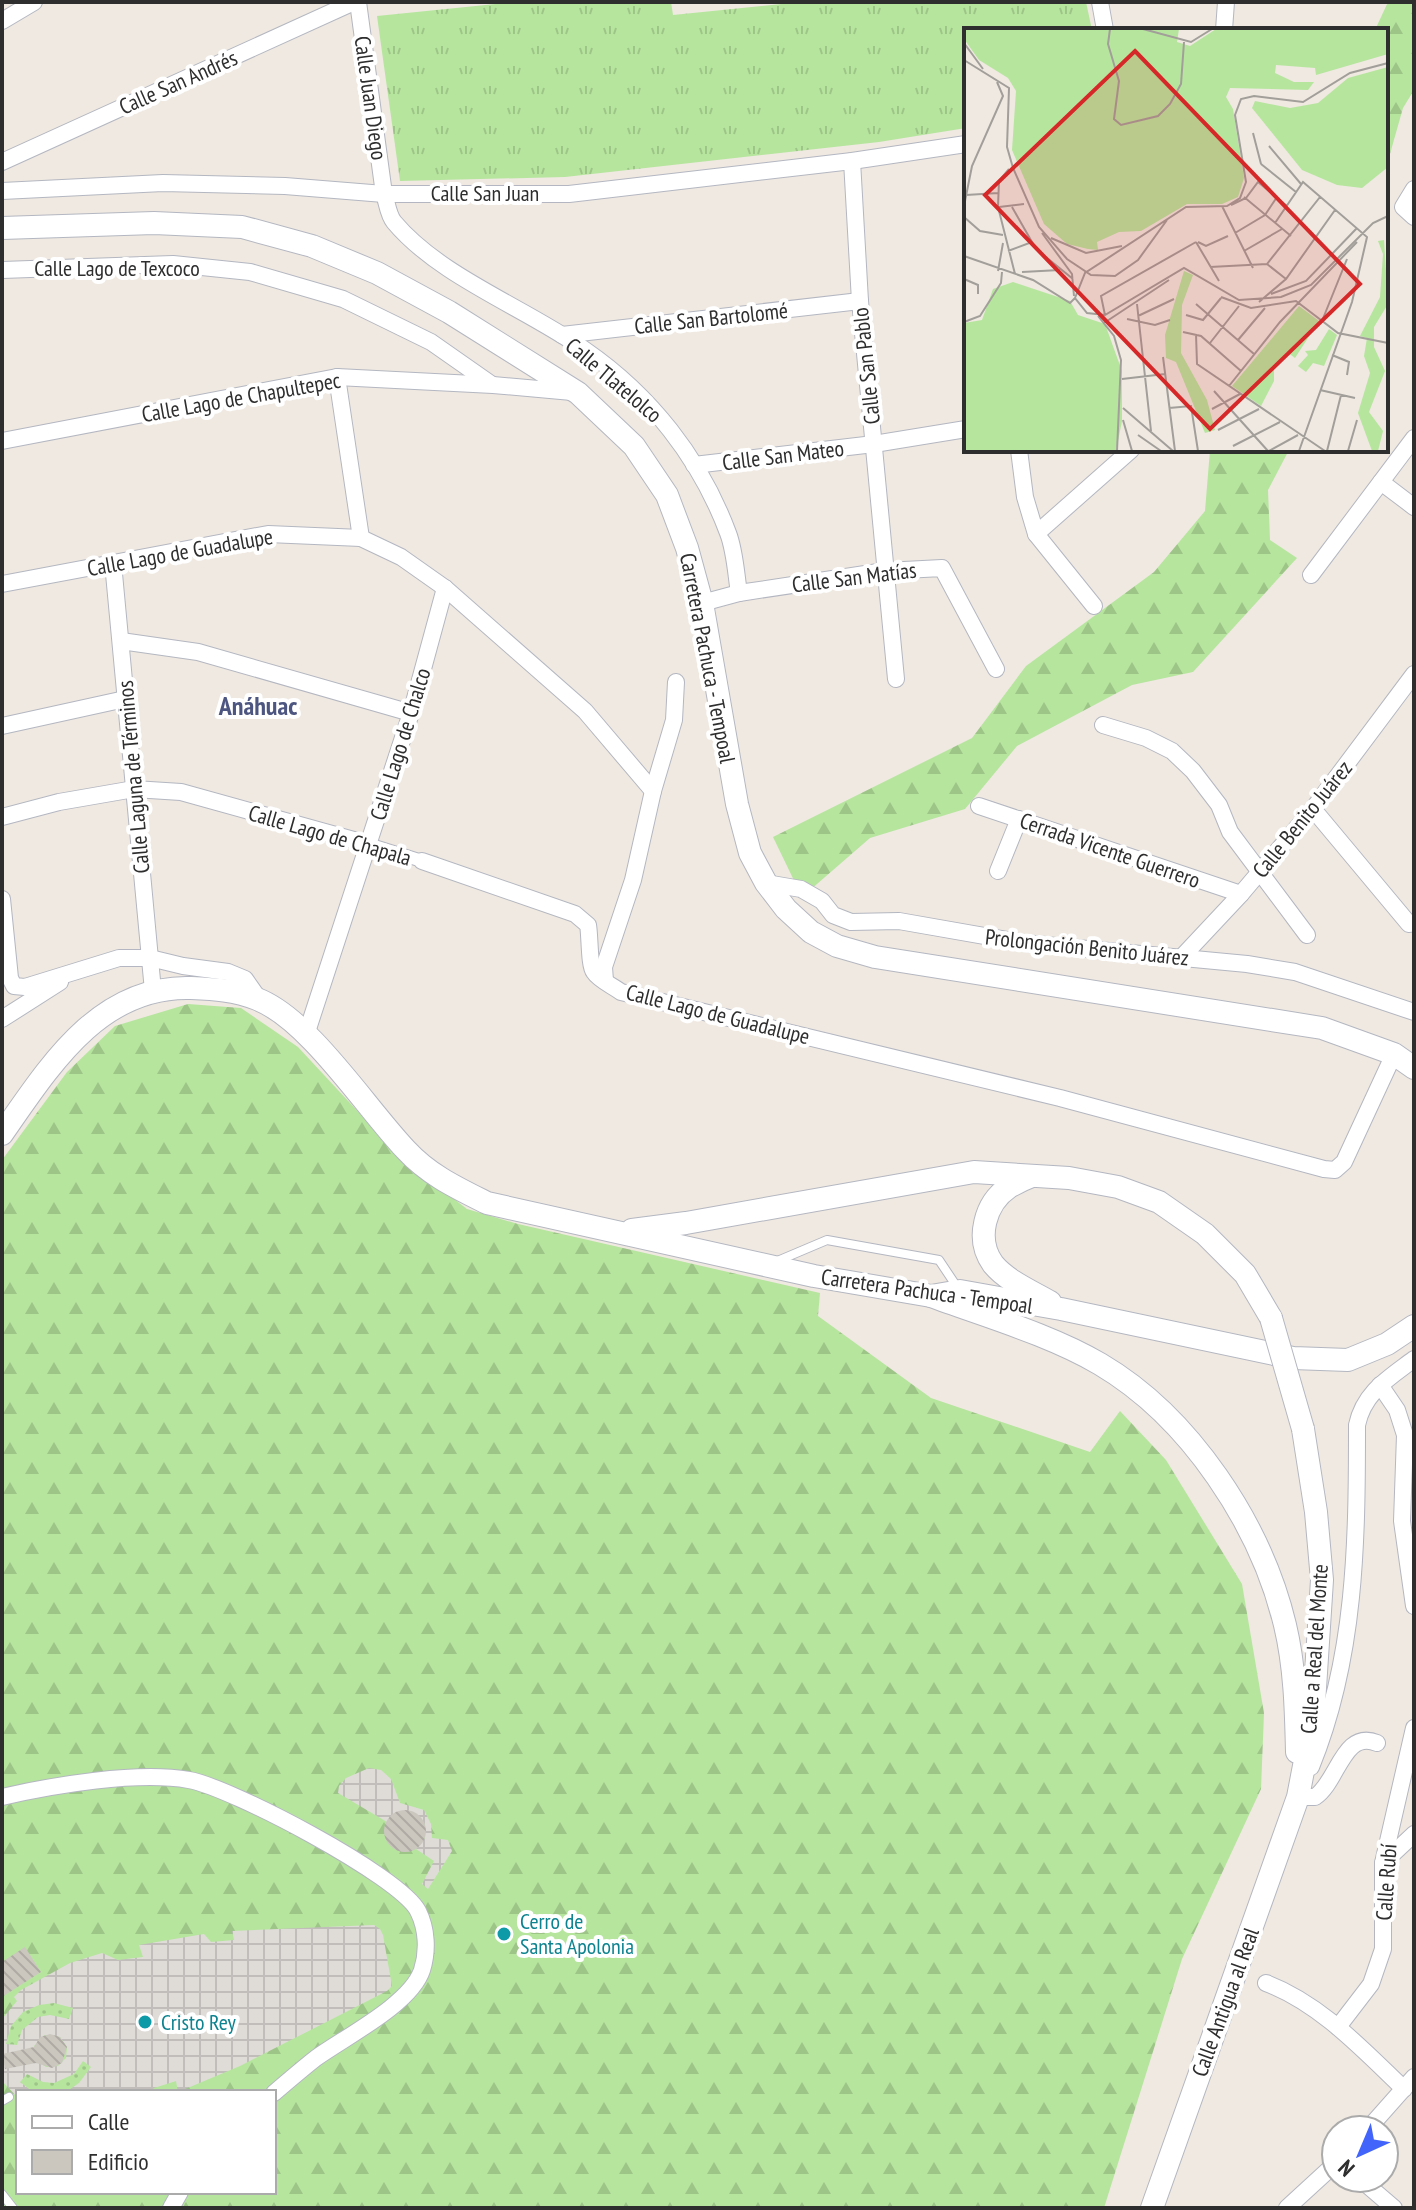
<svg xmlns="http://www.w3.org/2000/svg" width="1416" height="2210" viewBox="0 0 1416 2210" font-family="'PT Sans Narrow',sans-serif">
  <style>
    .grass { fill: url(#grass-tufts) }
    .forest { fill: url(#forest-firs); fill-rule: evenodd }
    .garden { fill: url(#garden-dots) }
    .plaza { fill: url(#plaza-grid); fill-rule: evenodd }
    .building { fill: url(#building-back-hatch) }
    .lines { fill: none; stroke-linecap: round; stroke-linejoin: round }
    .service-casing { stroke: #b4b7c1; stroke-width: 10 }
    .pedestrian-casing { stroke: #b4b7c1; stroke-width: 14 }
    .minor-casing { stroke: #b4b7c1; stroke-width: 18 }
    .secondary-casing { stroke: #b4b7c1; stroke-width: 24 }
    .service { stroke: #fff; stroke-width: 8 }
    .pedestrian { stroke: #fff; stroke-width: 12 }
    .minor { stroke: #fff; stroke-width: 16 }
    .secondary { stroke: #fff; stroke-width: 22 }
    .secondary-bridge-casing { stroke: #b4b7c1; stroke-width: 24; stroke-linecap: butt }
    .secondary-bridge { stroke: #fff; stroke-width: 22 }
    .culture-dot { fill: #0f9aa8; stroke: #fff; stroke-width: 3 }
    .labels { text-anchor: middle; stroke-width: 8; stroke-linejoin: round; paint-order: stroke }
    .street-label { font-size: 22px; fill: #2e2e2e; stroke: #fff }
    .culture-label { font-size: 22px; fill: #0d838f; stroke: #fff; text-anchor: start }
    .quarter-label { font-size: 26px; font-weight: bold; fill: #4d5680; stroke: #fff }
    .inset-road { fill: none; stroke: #a29e99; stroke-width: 2 }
    .view { fill: #d62828; fill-opacity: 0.15; stroke: #d62828; stroke-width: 4 }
    .inset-edge { fill: none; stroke: #2e2e2e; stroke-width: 4 }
  </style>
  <defs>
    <pattern id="grass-tufts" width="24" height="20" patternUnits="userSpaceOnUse" patternTransform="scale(2)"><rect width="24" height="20" fill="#b6e59e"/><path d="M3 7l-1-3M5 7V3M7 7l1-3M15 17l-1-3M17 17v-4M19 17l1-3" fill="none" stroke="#9dc588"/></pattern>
    <pattern id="forest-firs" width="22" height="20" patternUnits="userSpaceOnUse" patternTransform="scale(2)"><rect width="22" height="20" fill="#b6e59e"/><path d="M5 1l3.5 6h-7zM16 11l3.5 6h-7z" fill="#9dc588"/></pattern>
    <pattern id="garden-dots" width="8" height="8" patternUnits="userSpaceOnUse" patternTransform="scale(2)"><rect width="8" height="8" fill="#b6e59e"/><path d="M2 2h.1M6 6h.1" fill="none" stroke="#9dc588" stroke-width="1.8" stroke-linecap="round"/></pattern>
    <pattern id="plaza-grid" width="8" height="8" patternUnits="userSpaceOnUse" patternTransform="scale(2)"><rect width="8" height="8" fill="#dfdcd8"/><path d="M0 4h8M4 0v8" fill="none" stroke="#c0bdba"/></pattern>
    <pattern id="building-back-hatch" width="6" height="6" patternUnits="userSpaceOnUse" patternTransform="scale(2)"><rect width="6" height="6" fill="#cbc7bf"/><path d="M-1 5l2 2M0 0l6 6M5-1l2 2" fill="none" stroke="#afaba4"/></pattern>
  </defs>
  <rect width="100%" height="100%" fill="#efe9e1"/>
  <path class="grass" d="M515 2H671L673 15 801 2H1086L1092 30H966V128L879 142 565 177 400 181 377 16Z"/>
  <g class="forest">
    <path d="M1388 2H1414V90L1403 108 1386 168V30H1375Z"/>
    <path d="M1210 450H1289L1268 490 1270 540 1297 558 1193 672 1132 685 1017 746 965 809 870 838 802 897 773 837 972 738 1026 666 1154 572 1205 511Z"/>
    <path d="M188 1004 241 1008 298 1047 403 1160 467 1209 518 1224 820 1293 818 1316 931 1398 1090 1452 1120 1411 1166 1460 1242 1584 1264 1713 1261 1789 1182 1959 1104 2208H2V1160L67 1072 115 1026ZM18 2092H274V2192H18Z"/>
  </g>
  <g class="garden">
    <path d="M54 2003 73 2008 69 2020 61 2017 17 2045 5 2044C10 2018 29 2004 54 2003Z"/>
    <path d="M82 2060 91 2067C76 2093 43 2104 19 2082L28 2073 43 2082 64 2080Z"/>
  </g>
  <g class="plaza">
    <path d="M369 1768 381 1770 391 1779 400 1803 424 1810 431 1824 432 1838 448 1840 452 1851 428 1889 422 1884 434 1861 416 1849 425 1838V1825L421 1818 410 1811H402L396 1813 387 1822 338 1793 339 1786 346 1778Z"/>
    <path d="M374 1925 380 1929 383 1935 392 1986 387 1991 240 2066 178 2092 176 2081 154 2088 150 2092H66L79 2083 91 2067 83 2061 74 2074 54 2083 43 2082 27 2074 20 2082 33 2092H18V2098L2 2081V2019L17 2001 14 1997 21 1990 70 1963 102 1953 118 1960 143 1957 139 1945 204 1934 211 1942 234 1940 232 1931ZM54 2003 73 2008 69 2019 50 2015 38 2017 22 2030 17 2045 6 2044 11 2026 23 2012 39 2005ZM45 2035 60 2037 67 2047 66 2058 58 2066 46 2067 37 2061 34 2046Z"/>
  </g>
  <g class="building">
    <circle cx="405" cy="1831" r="21"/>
    <path d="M25 1947 41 1972 2 1997V1962Z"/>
    <path d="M50 2034 60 2037 67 2047 62 2063 52 2068 36 2063 5 2069 2 2054 34 2047 40 2037Z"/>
  </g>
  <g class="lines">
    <g class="service-casing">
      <g id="service">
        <path d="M775 1262 827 1240 939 1260 959 1290"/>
        <path d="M2 2101 9 2097"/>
        <path d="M2 2194 13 2208"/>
      </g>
    </g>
    <g class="pedestrian-casing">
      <path id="pedestrian" d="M368 844 422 861"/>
    </g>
    <g class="minor-casing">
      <g id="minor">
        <path d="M358 2 384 194C387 202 388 215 394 222 440 277 526 308 585 350 650 395 700 458 728 533 735 551 736 574 739 593"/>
        <path d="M1100 2 1105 30"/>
        <path d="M2 21 34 2"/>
        <path d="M1224 30 1226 2"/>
        <path d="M852 161 860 301 896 679"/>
        <path d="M2 162 354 2"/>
        <path d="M1414 189 1403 207 1414 217"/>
        <path d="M2 191 163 183 285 186 384 194H569L852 161 966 144"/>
        <path d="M2 270 173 264 250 272 343 299 431 342 491 384"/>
        <path d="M562 335 860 301"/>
        <path d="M337 377 361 538"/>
        <path d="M2 441 337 377 493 385 572 392"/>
        <path d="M1019 450 1025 497 1036 534 1094 606"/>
        <path d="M694 465 874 444 966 429"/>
        <path d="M1381 482 1414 507"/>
        <path d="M1036 534 1131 450"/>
        <path d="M113 563 153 991"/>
        <path d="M1311 575 1414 438"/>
        <path d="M2 584 268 534 361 538 401 557 445 588 585 711 653 791"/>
        <path d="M702 603 739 593 885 571 942 568 996 669"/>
        <path d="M121 641 198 652 411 713"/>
        <path d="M1103 725 1146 738 1172 751 1193 771 1219 805 1230 832 1307 935"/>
        <path d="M2 726 125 699"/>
        <path d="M979 806 1241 894"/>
        <path d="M1313 809 1409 924"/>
        <path d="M2 817 59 802 134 789 181 792 368 844"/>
        <path d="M422 861 575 914 588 925C590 935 589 966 594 972 599 980 613 986 621 992L1060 1098 1324 1169 1335 1170 1344 1162 1394 1054"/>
        <path d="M998 871 1019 819"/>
        <path d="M766 883 801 889 822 901 833 915 851 922 899 921 1024 943 1247 964 1295 972 1414 1012"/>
        <path d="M2 899 10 978 14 986 25 987 119 958H150L183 966 228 972 245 979 259 999"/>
        <path d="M1181 958 1241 894 1313 809 1414 674"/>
        <path d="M605 981 604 967 633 880 653 791 674 720 676 682"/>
        <path d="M2 1019 60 982"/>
        <path d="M306 1035 411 713 445 588"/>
        <path d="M1380 1385 1397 1410 1405 1435 1402 1521 1414 1606"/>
        <path d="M1311 1767C1356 1657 1357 1541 1357 1425 1364 1392 1389 1378 1414 1359"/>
        <path d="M1302 1788 1298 1797H1315C1338 1782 1343 1729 1377 1743"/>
        <path d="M2 1797C54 1785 137 1771 189 1780 230 1787 400 1876 418 1911 427 1929 428 1951 422 1970 411 2004 345 2037 316 2058 302 2069 288 2081 274 2093"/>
        <path d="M1383 1863 1414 1834"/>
        <path d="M1266 1983C1321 2004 1363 2050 1404 2089"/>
        <path d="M1338 2027 1371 1984 1383 1949V1863L1414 1728"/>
        <path d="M1367 2130 1414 2077"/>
        <path d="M1359 2178 1394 2208"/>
        <path d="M171 2208 180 2192"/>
        <path d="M1287 2208 1336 2163"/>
      </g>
    </g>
    <g class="secondary-casing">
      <g id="secondary">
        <path d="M2 228 154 223 242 227 312 246 377 273 449 312 578 393 634 446 667 495 687 548 702 603 737 804 750 853 766 883 786 909 811 932 837 946 875 957 1322 1028 1394 1054 1414 1068"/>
        <path d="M2 1134C49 1067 99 985 191 988 214 989 235 990 257 999 309 1019 366 1108 406 1150 429 1175 457 1188 487 1203L814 1276 931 1296 960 1291 1061 1309 1293 1358 1348 1360 1387 1344 1414 1326"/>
        <path d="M1032 1176C1024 1179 1016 1183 1009 1187 985 1203 975 1239 993 1264 1007 1281 1031 1291 1050 1302"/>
        <path d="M632 1230 686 1223 974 1172 1069 1178 1118 1187 1159 1202 1205 1234 1245 1274 1271 1318"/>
        <path d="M931 1296C985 1316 1051 1335 1100 1364 1190 1417 1261 1525 1285 1625 1295 1667 1296 1709 1297 1752"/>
        <path d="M1152 2208 1298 1797 1313 1719 1322 1580 1316 1512 1303 1429"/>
      </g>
    </g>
    <use href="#service" class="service"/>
    <use href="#pedestrian" class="pedestrian"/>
    <use href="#minor" class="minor"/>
    <use href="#secondary" class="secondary"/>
    <g class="secondary-bridge-casing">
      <path id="secondary-bridge" d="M1271 1318 1303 1429"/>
    </g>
    <use href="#secondary-bridge" class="secondary-bridge"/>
  </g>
  <g class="culture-dot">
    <circle cx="504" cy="1934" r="8"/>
    <circle cx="145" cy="2022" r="8"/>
  </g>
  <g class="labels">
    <g class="street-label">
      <text transform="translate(178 82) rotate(-24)" y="8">Calle San Andrés</text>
      <text transform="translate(371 98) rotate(82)" y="8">Calle Juan Diego</text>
      <text x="485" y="201">Calle San Juan</text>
      <text x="117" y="276">Calle Lago de Texcoco</text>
      <text transform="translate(711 318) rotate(-6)" y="8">Calle San Bartolomé</text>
      <text transform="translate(866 366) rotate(-96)" y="8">Calle San Pablo</text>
      <text transform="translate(614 380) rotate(40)" y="8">Calle Tlatelolco</text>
      <text transform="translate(241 397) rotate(-10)" y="8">Calle Lago de Chapultepec</text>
      <text transform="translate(783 455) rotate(-7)" y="8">Calle San Mateo</text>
      <text transform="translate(180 552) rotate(-10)" y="8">Calle Lago de Guadalupe</text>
      <text transform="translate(854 577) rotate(-7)" y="8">Calle San Matías</text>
      <text transform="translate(708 658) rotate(79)" y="8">Carretera Pachuca - Tempoal</text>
      <text transform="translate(400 744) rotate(-73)" y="8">Calle Lago de Chalco</text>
      <text transform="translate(133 777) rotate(-95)" y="8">Calle Laguna de Términos</text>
      <text transform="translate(1302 819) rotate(-51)" y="8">Calle Benito Juárez</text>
      <text transform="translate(330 835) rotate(16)" y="8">Calle Lago de Chapala</text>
      <text transform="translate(1110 850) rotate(19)" y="8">Cerrada Vicente Guerrero</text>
      <text transform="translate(1087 947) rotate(6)" y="8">Prolongación Benito Juárez</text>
      <text transform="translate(718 1014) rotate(14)" y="8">Calle Lago de Guadalupe</text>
      <text transform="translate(927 1291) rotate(8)" y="8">Carretera Pachuca - Tempoal</text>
      <text transform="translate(1314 1649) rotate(-86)" y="8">Calle a Real del Monte</text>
      <text transform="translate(1386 1882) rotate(-86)" y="8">Calle Rubí</text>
      <text transform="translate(1225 2002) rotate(-70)" y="8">Calle Antigua al Real</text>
    </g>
    <g class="culture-label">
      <text x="520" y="1929">Cerro de<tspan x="520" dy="25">Santa Apolonia</tspan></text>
      <text x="161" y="2030">Cristo Rey</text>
    </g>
    <g class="quarter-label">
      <text x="258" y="715">Anáhuac</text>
    </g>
  </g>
  <g transform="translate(964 28)">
    <rect width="424" height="424" fill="#efe9e1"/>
    <path d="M424 39V139L398 160 373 157 338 142 288 80 291 73 326 80 354 75 384 50ZM335 278 355 293 331 330 323 324 310 340V353L297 378 268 358ZM365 301 373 307 360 338 349 335 342 344 334 338 344 327 341 323 352 322Z" fill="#b6e59e"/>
    <path d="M0 1H215L213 14 226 18 252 1H424V26L352 47 351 40 312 37 311 45 330 54H350L344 62 266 60 262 69 269 81 280 150 274 169 258 176H223L177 203 155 204 133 214 134 222 124 221 103 216 80 196 48 122 52 63 44 50 15 32 0 11ZM420 212 424 276 410 299V319L421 343 405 384 419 403 414 423H408L394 385 406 345 400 328 403 310 396 308 416 269 419 226 414 213ZM220 243 229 247 218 277 217 325 243 372 251 402 241 405 212 334 202 330 201 307ZM49 254 106 273 114 287 141 296 158 343V393L152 423H0V295L18 292 29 261Z" fill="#b6e59e"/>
    <path class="inset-road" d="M146 1 144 16 155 53 150 91 157 97 194 88 206 76 217 56 220 14M179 1 227 14 248 1M0 15 19 41M0 32 45 60 43 119 49 140 75 199 103 231 127 247 151 248 174 232 203 192M424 35 386 45 339 74 290 68 277 71 271 87 282 154 276 170 263 178 222 179 121 245 111 270 123 285 141 287 220 240 275 272 317 269 347 257 409 195 424 188M289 105 297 136M305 118 337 156M297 136 332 164M45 141 35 153 34 179 51 246M2 167 34 165M280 169 327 208M267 177 282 170 294 154 323 178M0 178 8 138 39 68 33 54M258 178 289 240M35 179 60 176M48 179 72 221 109 251M0 189 16 203 39 207M311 195 339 154 403 209 388 274 335 423M78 205 108 246 110 268M271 205 301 187 313 169M87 210 122 225 158 218M232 214 255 253M234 214 242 218 264 208M44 223 68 214M280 223 318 201M0 228 69 252 106 275 111 270M303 236 322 251M246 239 303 236 356 169M34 243 39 215M58 244 96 242M0 251 14 257V266M307 266 342 253 393 200M257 269 287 280 332 273 374 305 424 315M295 274 322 251 371 182M173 276 187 403M232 276 290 326M141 287 137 268 232 214M222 287 239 292 257 270M134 288 150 308 157 332 153 423M174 288 210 271M163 291 191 297 206 292M358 293 383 231M0 294 16 288 37 255 38 244M140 295 205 252M219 304 237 308 277 343M232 306 233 336 361 423M274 312 301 280M246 315 275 278M368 327 385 334 383 347M199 329 211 423M158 351 201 346M265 358 316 294 393 214M356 362 391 370M250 363 304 423M159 380 209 423M205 380 227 378 234 423M248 381 276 366M159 392 168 423M254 402 295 381M174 407 197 423M269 418 316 394M305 423 334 407M363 423 377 367M384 423 393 392"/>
    <path class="view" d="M171 23 396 256 246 401 21 167Z"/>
    <rect width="424" height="424" class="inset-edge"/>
  </g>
  <rect width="1416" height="2210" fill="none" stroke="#2e2e2e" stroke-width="8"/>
  <rect x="16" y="2090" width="260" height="104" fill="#ffffff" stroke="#ababab" stroke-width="2"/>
  <rect x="32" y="2116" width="40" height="12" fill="#ffffff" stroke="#ababab" stroke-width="2"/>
  <text x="88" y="2130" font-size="24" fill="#2e2e2e">Calle</text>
  <rect x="32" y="2150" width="40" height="24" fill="#cbc7bf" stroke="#ababab" stroke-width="2"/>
  <text x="88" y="2170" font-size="24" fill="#2e2e2e">Edificio</text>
  <g transform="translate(1360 2154) rotate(224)"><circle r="38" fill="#ffffff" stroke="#ababab" stroke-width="2"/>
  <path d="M0-6L14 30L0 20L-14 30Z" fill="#4264fb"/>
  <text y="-12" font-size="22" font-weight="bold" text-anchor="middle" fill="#2e2e2e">N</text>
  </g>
</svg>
